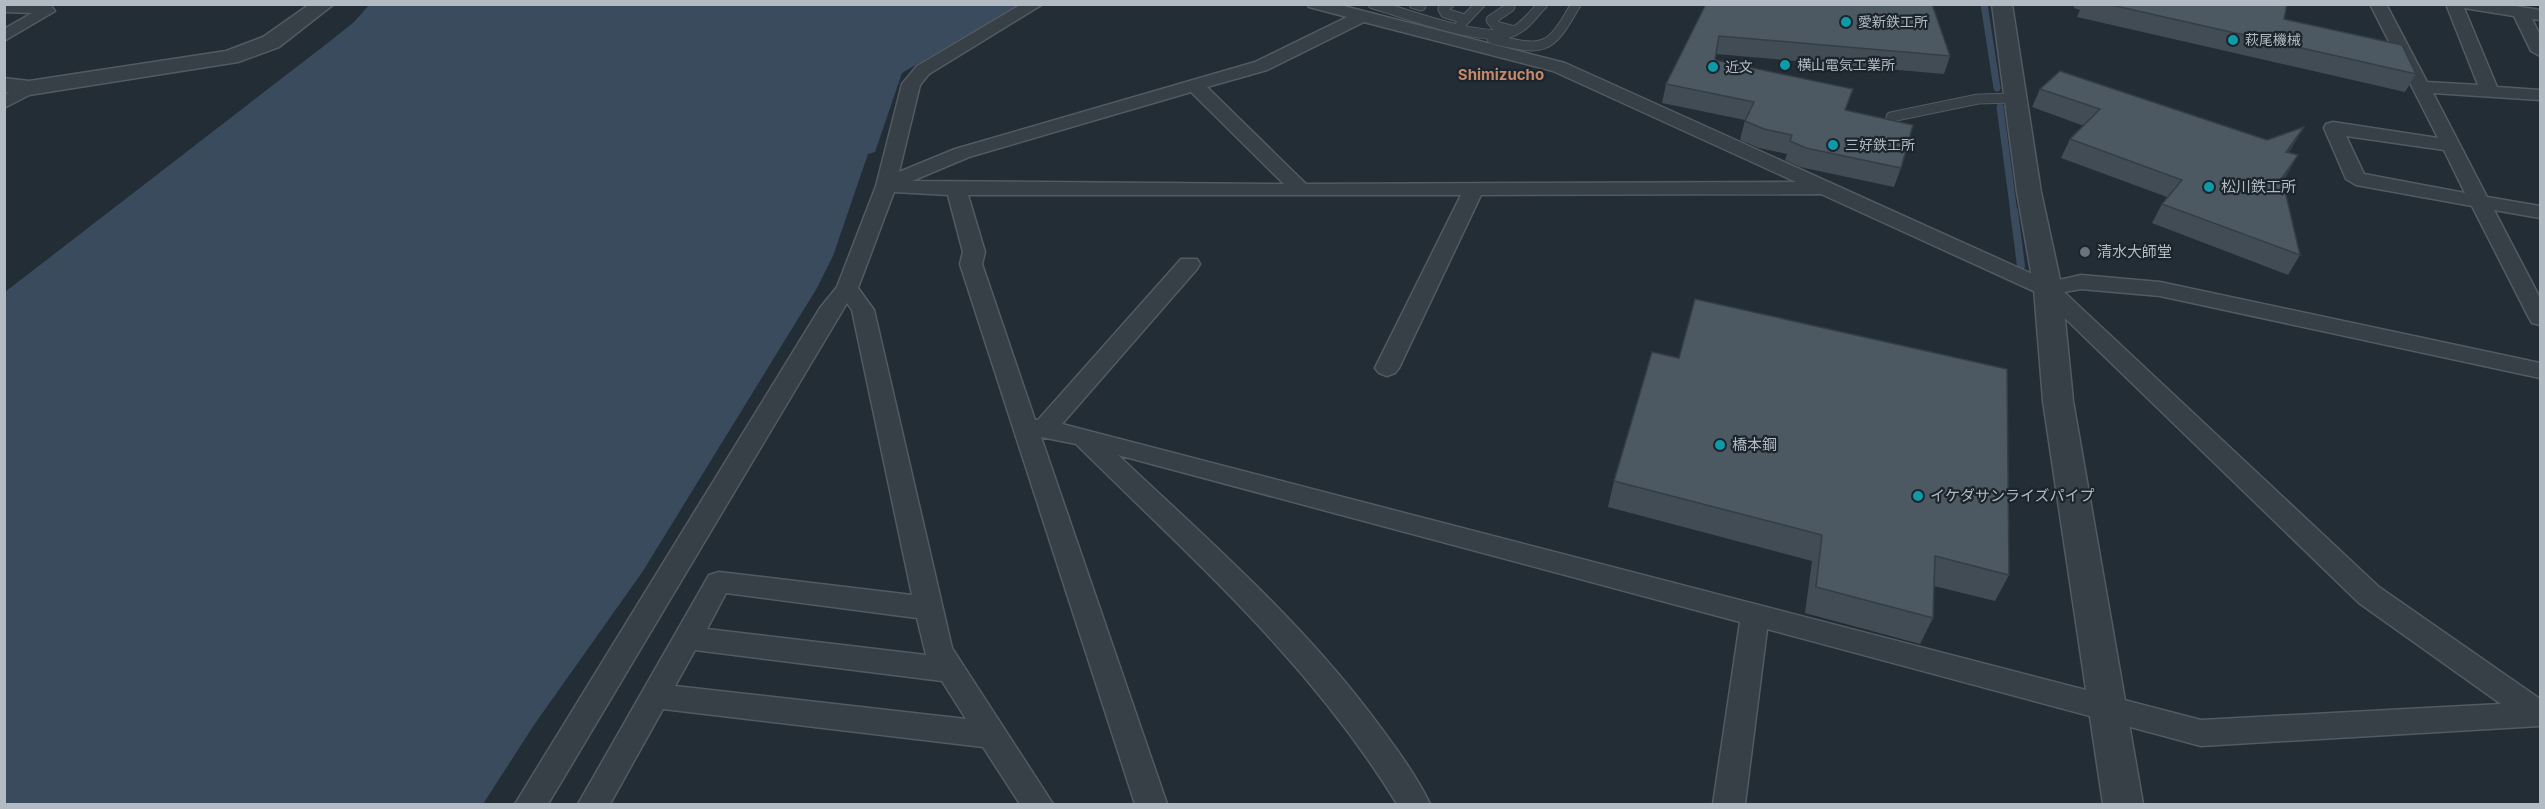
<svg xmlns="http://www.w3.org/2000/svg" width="2545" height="809" viewBox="0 0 2545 809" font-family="Inter,'Noto Sans JP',sans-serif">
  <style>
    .water { fill: #394b5c }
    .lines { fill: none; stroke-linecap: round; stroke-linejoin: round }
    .stream-far1 { stroke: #394b5c; stroke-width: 7 }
    .stream { stroke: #394b5c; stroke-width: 8 }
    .service-casing { stroke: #525a62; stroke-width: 11 }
    .minor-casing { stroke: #525a62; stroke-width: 3 }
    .tertiary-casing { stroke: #525a62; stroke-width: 3 }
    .service { stroke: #373f47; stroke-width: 9 }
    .minor { fill: #373f47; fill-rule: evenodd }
    .tertiary { fill: #373f47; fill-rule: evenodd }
    .wall { fill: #414c54 }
    .shaded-wall { fill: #353e45 }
    .building { fill: #4c5862; stroke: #353e45; stroke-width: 1.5 }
    .culture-dot { fill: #0f9aa8; stroke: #1c242c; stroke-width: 2 }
    .worship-dot { fill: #6b7280; stroke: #1c242c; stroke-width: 2 }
    .labels { text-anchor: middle; stroke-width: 4.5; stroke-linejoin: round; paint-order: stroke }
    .far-poi-label { font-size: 14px; fill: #b2bac3; stroke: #1c242c; text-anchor: start }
    .far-quarter-label { font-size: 15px; font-weight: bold; fill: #c78869; stroke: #1c242c }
    .poi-label { font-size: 15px; fill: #b2bac3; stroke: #1c242c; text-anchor: start }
  </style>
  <rect width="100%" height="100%" fill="#232d36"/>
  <path class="water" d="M369 5H1018L902 73 875 152 868 154 833 256 817 288 643 571 534 725 483 804H5V292L329 42 354 22Z"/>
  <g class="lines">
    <g class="stream-far1">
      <path d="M1984 4 1997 88"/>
      <path d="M2000 107 2014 213"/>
    </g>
    <path class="stream" d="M2014 211 2021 266"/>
    <g class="service-casing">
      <g id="service">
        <path d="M1373 4C1405 13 1482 43 1512 32 1525 27 1534 13 1543 4"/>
        <path d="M1414 4 1421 6"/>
        <path d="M1449 4 1443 9 1445 13 1465 19"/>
        <path d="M1508 4 1510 7 1491 20 1496 26 1511 30"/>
        <path d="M1460 25 1480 4"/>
        <path d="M1492 39C1545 51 1549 52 1576 4"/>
        <path d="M1891 117 1978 99 2014 98"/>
      </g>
    </g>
    <g class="minor-casing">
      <g id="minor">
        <path d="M4 4H50L55 11 4 41V29L32 13 4 12Z"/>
        <path d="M1022 4H1043L929 74 920 85 899 172 955 149 1255 62 1347 17 1309 7 1307 4H1336L1565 63 2050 282 2081 275 2160 282 2540 363V378L2160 296 2081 289 2064 292 2379 587 2540 699V726L2201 746 1767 629 1745 804H1713L1740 622 1118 455C1206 538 1299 619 1372 716 1393 744 1415 773 1430 804H1397C1311 663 1192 559 1076 444L1041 437 1167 804H1135L960 264 963 252 948 195 894 192 858 288 874 310 952 648 1053 804H1020L983 747 663 709 610 804H578L709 575 719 572 912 595 852 310 847 303 548 804H515L820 308 837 287 876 186 902 84 917 66ZM1364 22 1553 71 1796 182 1306 184 1207 87 1267 70ZM1191 92 1284 184 912 181 969 157ZM1821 194 2040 294 2359 603 2501 704 2201 720 1062 424 1197 269 1200 264 1197 259H1181L1038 420H1035L982 264 985 252 968 195H1461L1375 368 1379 373 1387 376 1395 373 1399 368 1481 195ZM726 593 917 618 926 655 707 629ZM695 650 942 681 966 719 675 686Z"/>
        <path d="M2370 4H2386L2427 82 2478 85 2446 4H2502L2540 10V20L2532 19 2540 35V56L2531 51 2514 16 2464 8 2497 87 2540 90V100L2433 93 2487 197 2540 206V218L2494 210 2540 298V325L2532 323 2529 318 2472 206 2356 185 2346 179 2324 128 2326 124 2333 122 2438 138ZM2346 136 2444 150 2465 193 2364 174Z"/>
        <path d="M29 83 38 88 35 92 4 108V95Z"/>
      </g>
    </g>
    <g class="tertiary-casing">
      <g id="tertiary">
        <path d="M310 4H334L279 47 238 62 29 95 4 92V78L29 81 226 51 263 37Z"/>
        <path d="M1992 4H2012L2041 192 2062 289 2073 401 2143 804H2103L2043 401 2034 289 2017 192Z"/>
      </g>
    </g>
    <use href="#service" class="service"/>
    <use href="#minor" class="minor"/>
    <use href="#tertiary" class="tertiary"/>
  </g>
  <g class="wall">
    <path d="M1706 4 1950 56 1944 74 1716 54 1715 60 1846 110 1901 168 1894 187 1800 167 1785 160 1787 154 1759 148 1740 140 1745 120 1662 103 1666 84Z"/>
    <path d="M2075 4H2287L2284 19 2416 74 2405 92 2077 17 2080 10 2074 8Z"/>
    <path d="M2040 89 2293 146 2289 152 2298 155 2283 181 2300 255 2288 275 2152 223 2162 204 2167 197 2061 158 2070 139 2084 126 2032 107Z"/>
    <path d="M1679 358 2009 575 1995 601 1934 586 1933 618 1920 644 1805 613 1812 561 1608 507 1614 481Z"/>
  </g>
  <g class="shaded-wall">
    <path d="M2304 127 2293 146 2275 171 2286 152Z"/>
    <path d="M2298 155 2287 175 2271 197 2282 178Z"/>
  </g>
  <g class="building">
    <path d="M1706 4H1932L1950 56 1719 36 1715 60 1853 89 1845 110 1913 125 1901 168 1806 148 1790 141 1792 135 1764 129 1745 121 1754 102 1666 84Z"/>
    <path d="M2107 4H2287L2284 19 2402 45 2416 74Z"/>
    <path d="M2060 71 2267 140 2304 127 2286 152 2298 155 2282 178 2300 255 2162 204 2182 180 2070 139 2100 109 2040 89Z"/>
    <path d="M1695 299 2007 369 2009 575 1935 556 1933 618 1816 587 1822 535 1614 481 1652 352 1679 358Z"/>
  </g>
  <g class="culture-dot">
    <circle cx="1846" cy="22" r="6"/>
    <circle cx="2233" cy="40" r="6"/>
    <circle cx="1785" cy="65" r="6"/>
    <circle cx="1713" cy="67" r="6"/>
    <circle cx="1833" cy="145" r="6"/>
    <circle cx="2209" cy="187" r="6"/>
    <circle cx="1720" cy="445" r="6"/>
    <circle cx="1918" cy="496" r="6"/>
  </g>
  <circle class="worship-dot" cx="2085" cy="252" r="6"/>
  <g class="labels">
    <g class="far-poi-label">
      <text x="1858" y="27">愛新鉄工所</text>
      <text x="2245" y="45">萩尾機械</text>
      <text x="1797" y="70">横山電気工業所</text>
      <text x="1725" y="72">近文</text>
      <text x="1845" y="150">三好鉄工所</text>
    </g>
    <g class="far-quarter-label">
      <text x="1501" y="80">Shimizucho</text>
    </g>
    <g class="poi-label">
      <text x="2221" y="192">松川鉄工所</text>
      <text x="2097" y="257">清水大師堂</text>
      <text x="1732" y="450">橋本鋼</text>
      <text x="1930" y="501">イケダサンライズパイプ</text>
    </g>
  </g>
  <rect width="2545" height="809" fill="none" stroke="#b2bac3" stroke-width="12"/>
</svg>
